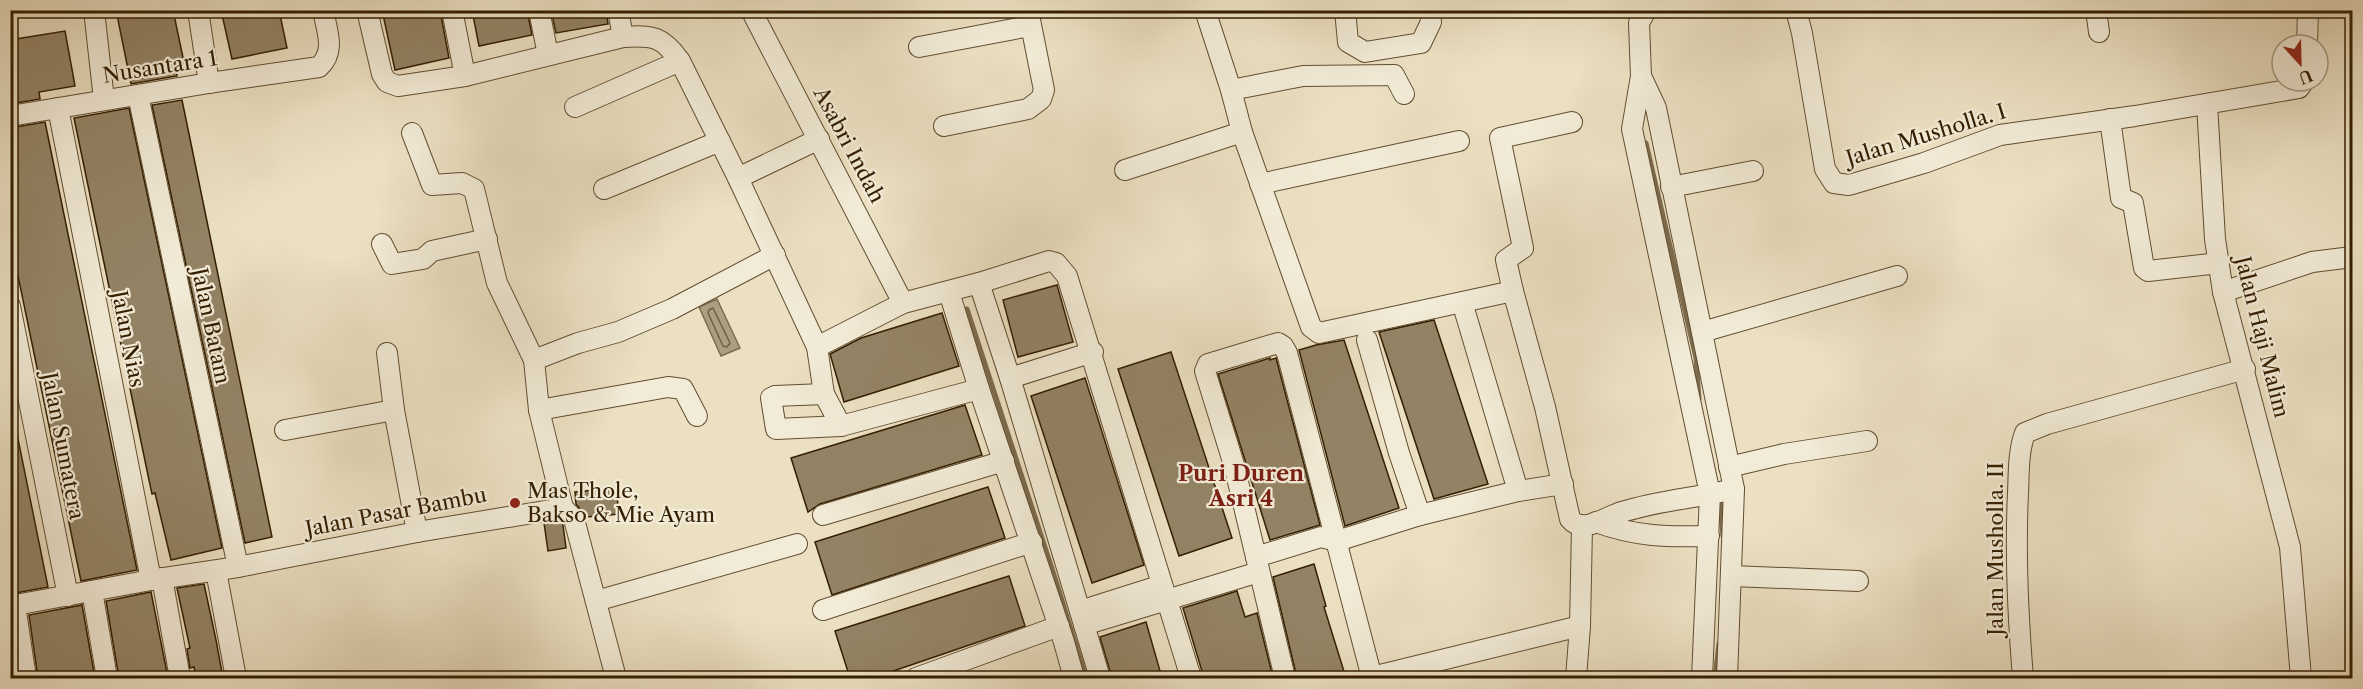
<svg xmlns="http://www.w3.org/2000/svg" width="2363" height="689" viewBox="0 0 2363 689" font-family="'Libre Caslon Text',serif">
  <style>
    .water { fill: #ac9e80; stroke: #7c6b4d; stroke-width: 1.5 }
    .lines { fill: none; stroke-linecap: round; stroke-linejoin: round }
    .shore { stroke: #705e40; stroke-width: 1.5 }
    .stream { stroke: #7c6b4d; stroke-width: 5 }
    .building { fill: #938365; stroke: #331e00; stroke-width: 1.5 }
    .street-casing { stroke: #614e30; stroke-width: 22 }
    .street { stroke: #f2ebd7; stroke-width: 20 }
    .poi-dot { fill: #8f2418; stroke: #f2ebd7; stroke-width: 2 }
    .labels { text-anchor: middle; stroke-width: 4.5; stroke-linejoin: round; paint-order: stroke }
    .street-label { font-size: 21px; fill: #331e00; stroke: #f2ebd7 }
    .poi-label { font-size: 21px; fill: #331e00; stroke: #f2ebd7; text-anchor: start }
    .neighbourhood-label { font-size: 22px; font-weight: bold; fill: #7a1f14; stroke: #f2ebd7 }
  </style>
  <rect width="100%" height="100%" fill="#ebe0c2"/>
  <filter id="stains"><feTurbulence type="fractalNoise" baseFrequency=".00333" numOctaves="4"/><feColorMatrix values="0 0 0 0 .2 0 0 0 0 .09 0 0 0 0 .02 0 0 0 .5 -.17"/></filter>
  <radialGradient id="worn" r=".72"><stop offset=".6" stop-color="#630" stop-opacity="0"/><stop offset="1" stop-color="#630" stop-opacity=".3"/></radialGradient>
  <path class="water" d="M717 299 740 348 721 356 699 307Z"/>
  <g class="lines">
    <path class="shore" d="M713 308 730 343 727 347 723 346 708 313 709 310Z"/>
    <g class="stream">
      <path d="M1646 143 1696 358 1699 399"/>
      <path d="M967 309 1056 581 1086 678"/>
      <path d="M1720 502 1723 536"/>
      <path d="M1715 678 1719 644"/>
    </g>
  </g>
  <g class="building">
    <path d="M116 10H173L185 67 176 69 177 76 131 84Z"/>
    <path d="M221 10H279L287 48 232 59Z"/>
    <path d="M382 10H440L449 58 395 70Z"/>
    <path d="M472 10H527L532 35 479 46Z"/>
    <path d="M551 10H606L608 24 556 33Z"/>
    <path d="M65 31 75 86 39 92 40 99 10 104V40Z"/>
    <path d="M182 100 272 537 245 543 152 105Z"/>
    <path d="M129 108 222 548 171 560 155 493 152 494 149 480 74 118Z"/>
    <path d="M45 122 137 570 81 581 10 237V128Z"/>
    <path d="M1057 285 1073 342 1018 357 1003 300Z"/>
    <path d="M942 313 959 366 844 402 830 354 861 338Z"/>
    <path d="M1434 320 1488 484 1434 499 1379 332Z"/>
    <path d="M1344 340 1399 508 1345 526 1299 350 1316 345Z"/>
    <path d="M1171 352 1232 538 1179 556 1118 369Z"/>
    <path d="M1270 358V360L1276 358 1320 525 1270 540 1218 374Z"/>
    <path d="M1085 378 1144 565 1092 583 1031 396Z"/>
    <path d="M965 405 982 455 820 504 808 512 791 458Z"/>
    <path d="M17 434 48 587 10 594V435Z"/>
    <path d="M988 487 1005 538 832 595 815 542Z"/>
    <path d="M616 488 619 514 586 517 576 504 575 492Z"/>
    <path d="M559 521 563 525 566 548 548 551 544 523Z"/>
    <path d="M1314 564 1326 606 1324 607 1346 678H1297L1273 577Z"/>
    <path d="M1009 576 1025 626 873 678H850L835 631Z"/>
    <path d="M204 584 216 640 223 678H196L194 667 190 668 187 649 190 648 177 588Z"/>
    <path d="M1237 591 1245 617 1257 613 1273 678H1204L1183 608Z"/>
    <path d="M151 592 168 678H119L106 601Z"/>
    <path d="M82 605 95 678H38L29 615Z"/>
    <path d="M1146 622 1162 678H1112L1100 637Z"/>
  </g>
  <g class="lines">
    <g class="street-casing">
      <g id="street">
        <path d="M94 10 104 100"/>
        <path d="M198 10 209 83"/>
        <path d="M367 10 382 74 387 82 398 86 465 76 623 37 618 10"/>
        <path d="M452 10 465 76"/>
        <path d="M539 10 548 55"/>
        <path d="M751 10 903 303"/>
        <path d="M1205 10 1231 90 1242 132 1311 327 1319 333 1513 291 1545 407 1570 519C1583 535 1607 516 1622 512 1659 500 1697 498 1734 489"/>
        <path d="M1345 10 1348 42 1365 52 1421 43 1431 22 1430 10"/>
        <path d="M1646 10 1639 23 1641 76 1632 129 1710 494 1702 678"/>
        <path d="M1796 10 1802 33 1825 169 1834 183 1849 185 1924 163 2000 135 2135 116 2299 88 2304 81"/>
        <path d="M2096 10 2099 32"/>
        <path d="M623 37C653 35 662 36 680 61L738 178 817 347 824 394 841 426 979 389"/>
        <path d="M2307 45 2308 10"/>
        <path d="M919 47 1030 26"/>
        <path d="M1641 76 1656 108 1734 489 1727 678"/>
        <path d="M1231 90 1303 76 1394 75 1404 94"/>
        <path d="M138 95 238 567"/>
        <path d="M2207 104 2215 239 2223 292 2290 547 2301 678"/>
        <path d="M575 107 680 61"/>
        <path d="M58 108 151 580"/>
        <path d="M10 116 209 83 319 67C336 51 327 32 323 10"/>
        <path d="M2110 119 2121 198 2133 203 2144 268 2148 271 2219 263"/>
        <path d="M944 126 1028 109 1041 99 1044 90 1028 10"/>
        <path d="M412 133 432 185 462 183 474 189 497 283 534 360 539 410 563 508"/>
        <path d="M1125 170 1242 132"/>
        <path d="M738 178 819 139"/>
        <path d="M1260 184 1459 141"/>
        <path d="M1671 187 1753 171"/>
        <path d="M604 189 720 141"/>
        <path d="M382 244 392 264 423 259 432 251 487 239"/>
        <path d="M979 283 1010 378 1100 678"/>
        <path d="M1513 291 1506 260 1523 248 1500 138 1572 122"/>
        <path d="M949 292 979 389 1064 642 1074 678"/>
        <path d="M2223 292 2312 262 2352 257"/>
        <path d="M10 306 68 596"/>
        <path d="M1465 312 1518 491"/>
        <path d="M1702 332 1897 276"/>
        <path d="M1367 340 1399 453 1420 515"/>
        <path d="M817 347 903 303 979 283 1049 261 1056 263 1067 276 1191 678"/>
        <path d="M387 353 394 410 417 532"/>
        <path d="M534 360 578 343 618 332 672 309 775 255"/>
        <path d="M1010 378 1093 352"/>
        <path d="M824 394 775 396 771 398 776 429 841 426"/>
        <path d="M539 410 668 387 683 389 697 416"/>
        <path d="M285 430 394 410"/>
        <path d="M1729 467 1784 454 1867 441"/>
        <path d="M823 515 1004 461"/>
        <path d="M1596 522C1637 537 1667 537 1709 536"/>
        <path d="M1256 557 1321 537 1337 541 1420 515 1518 491 1563 484"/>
        <path d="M216 571 236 678"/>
        <path d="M1732 576 1858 581"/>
        <path d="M162 578 180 678"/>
        <path d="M92 591 107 678"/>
        <path d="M596 601 797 544"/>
        <path d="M15 605 26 678"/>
        <path d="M10 606 151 580 238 567 417 532 563 508 574 519 616 678"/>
        <path d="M823 610 1032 542"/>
        <path d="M1080 611 1162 585"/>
        <path d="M1084 625 1259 572"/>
        <path d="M1372 677 1580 626"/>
        <path d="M916 678 1059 626"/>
        <path d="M1285 678 1234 465 1205 371 1208 364 1278 343 1283 346 1287 353 1372 678"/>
        <path d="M1576 678 1580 626 1582 526"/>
        <path d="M2023 678C2018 617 2015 555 2018 493 2019 473 2018 452 2025 433L2047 424 2245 369"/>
      </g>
    </g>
    <use href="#street" class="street"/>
  </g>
  <circle class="poi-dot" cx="515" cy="503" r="6"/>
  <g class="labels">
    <g class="street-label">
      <text transform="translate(160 67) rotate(-9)" y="7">Nusantara 1</text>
      <text transform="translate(1926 135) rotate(-17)" y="7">Jalan Musholla. I</text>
      <text transform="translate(849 145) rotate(62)" y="7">Asabri Indah</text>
      <text transform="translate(211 326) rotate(78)" y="7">Jalan Batam</text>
      <text transform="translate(2262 337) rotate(76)" y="7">Jalan Haji Malim</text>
      <text transform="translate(128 339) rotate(79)" y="7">Jalan Nias</text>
      <text transform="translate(63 446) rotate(79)" y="7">Jalan Sumatera</text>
      <text transform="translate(396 512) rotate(-11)" y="7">Jalan Pasar Bambu</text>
      <text transform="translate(1996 549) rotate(-90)" y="7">Jalan Musholla. II</text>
    </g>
    <g class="poi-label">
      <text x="527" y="498">Mas Thole,<tspan x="527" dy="24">Bakso &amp; Mie Ayam</tspan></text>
    </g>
    <g class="neighbourhood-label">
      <text x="1241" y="481">Puri Duren<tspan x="1241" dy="25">Asri 4</tspan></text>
    </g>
  </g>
  <rect width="2363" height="689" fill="none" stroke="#ebe0c2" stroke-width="36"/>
  <rect x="12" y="12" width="2339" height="665" fill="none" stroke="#331e00" stroke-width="3"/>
  <rect x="18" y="18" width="2327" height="653" fill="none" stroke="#331e00" stroke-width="1.5"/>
  <g transform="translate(2300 63) rotate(158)"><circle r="28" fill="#f2ebd7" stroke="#a69981" stroke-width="1.5"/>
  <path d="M0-4.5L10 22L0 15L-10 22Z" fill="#8f2418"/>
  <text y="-9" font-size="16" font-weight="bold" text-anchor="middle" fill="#331e00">U</text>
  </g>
  <rect width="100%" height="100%" filter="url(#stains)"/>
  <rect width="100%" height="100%" fill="url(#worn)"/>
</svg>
